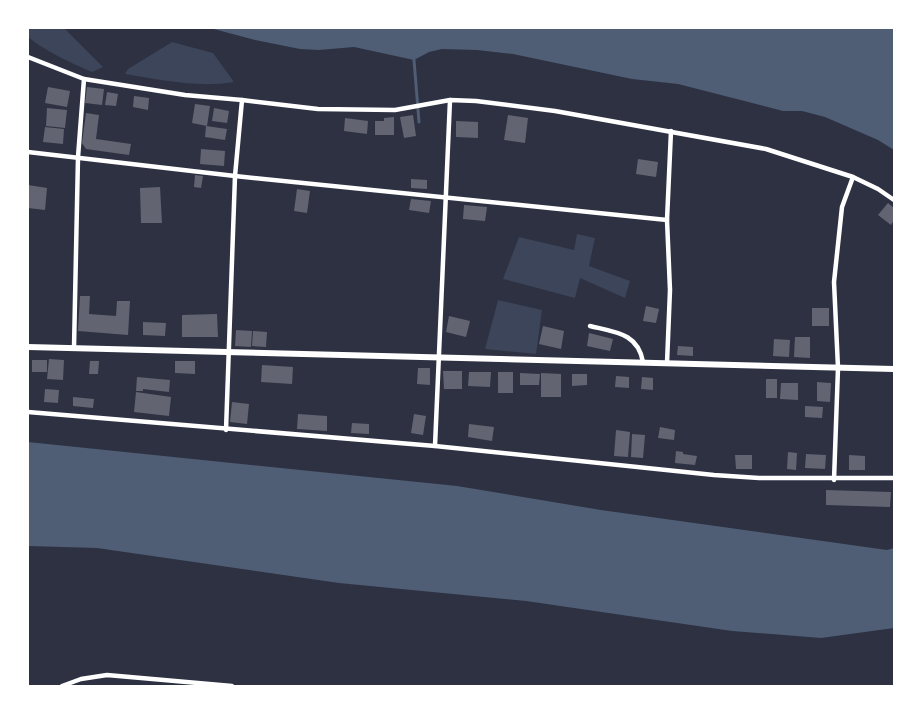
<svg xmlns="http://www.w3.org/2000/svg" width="922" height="714" viewBox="0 0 922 714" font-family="'PT Sans',sans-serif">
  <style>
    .green { fill: #3c4559 }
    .water { fill: #4f5d75 }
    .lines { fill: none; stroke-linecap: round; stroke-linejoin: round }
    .stream { stroke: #4f5d75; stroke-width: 3 }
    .building { fill: #626471 }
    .minor { stroke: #fff; stroke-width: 4.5 }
    .secondary { stroke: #fff; stroke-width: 6 }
  </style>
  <rect width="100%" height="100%" fill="#2d3142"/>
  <g class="green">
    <path d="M28 28H64L103 67 92 72C69 62 47 52 28 37Z"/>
    <path d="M172 42 213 53 234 82C197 88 162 80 125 74L128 69Z"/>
    <path d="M577 234 595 238 589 266 630 281 625 298 580 278 575 298 503 279 519 237 574 250Z"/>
    <path d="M498 300 542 310 536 354 485 349Z"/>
  </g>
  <g class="water">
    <path d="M210 28H894V150L878 140 825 117 802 111H783L678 84 632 79 513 54 477 50 442 49 429 52 414 60 354 47 319 50 300 49 255 40Z"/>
    <path d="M28 442 457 486 601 510 887 550 894 548V628L821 638 732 631 526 601 339 583 97 548 28 546Z"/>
  </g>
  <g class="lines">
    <path class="stream" d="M414 60 419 122"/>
  </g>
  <g class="building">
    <path d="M48 87 70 91 67 107 45 103Z"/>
    <path d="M87 87 104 89 102 105 85 103Z"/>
    <path d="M107 92 118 94 116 106 105 105Z"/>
    <path d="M134 96 149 98 148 110 133 107Z"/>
    <path d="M195 104 210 106 207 126 192 123Z"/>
    <path d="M47 108 67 110 65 128 46 126Z"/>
    <path d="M214 108 229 111 227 123 212 121Z"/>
    <path d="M86 113 99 115 96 139 131 144 129 155 86 149 82 143Z"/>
    <path d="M413 115 416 136 404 138 400 117Z"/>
    <path d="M508 115 528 118 525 143 504 140Z"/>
    <path d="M394 117V135H375V121H384V118Z"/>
    <path d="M345 118 368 121 367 134 344 131Z"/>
    <path d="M456 121 478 122V138L456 137Z"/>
    <path d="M206 126 227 129 225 140 205 137Z"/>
    <path d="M45 127 64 129 63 144 43 142Z"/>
    <path d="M201 149 225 151 224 166 200 164Z"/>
    <path d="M638 159 658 162 656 177 636 174Z"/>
    <path d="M195 175 203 176 201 188 194 187Z"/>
    <path d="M411 179 427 180V189L411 188Z"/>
    <path d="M28 185 47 188 45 210 28 208Z"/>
    <path d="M160 187 162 223H141L140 188Z"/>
    <path d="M297 189 310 191 307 213 294 211Z"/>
    <path d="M411 199 431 201 429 213 409 210Z"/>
    <path d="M888 203 894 208V220L891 225 878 215Z"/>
    <path d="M464 205 487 207 485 221 463 219Z"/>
    <path d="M80 296H90L89 314 116 316 117 301H130L128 335 78 331Z"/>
    <path d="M646 306 659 309 656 323 643 321Z"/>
    <rect x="812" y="308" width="17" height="18"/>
    <path d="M217 314 218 337H182V315Z"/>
    <path d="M449 316 470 321 466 337 446 332Z"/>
    <path d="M143 322 166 323 165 336 143 335Z"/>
    <path d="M543 326 564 331 561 349 539 344Z"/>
    <path d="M236 330 252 331 251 347 235 346Z"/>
    <path d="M253 331 267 332 266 347 252 346Z"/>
    <path d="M589 333 613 339 610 351 587 346Z"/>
    <path d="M795 337H810V358L794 357Z"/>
    <path d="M774 339 790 340 789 357 773 356Z"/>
    <path d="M678 346 693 347V356L677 355Z"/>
    <path d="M49 359 64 360 63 380 47 379Z"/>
    <rect x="32" y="360" width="15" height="12"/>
    <path d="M90 361H99L98 374H89Z"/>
    <path d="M175 361H195V374L175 373Z"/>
    <path d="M262 365 293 367 292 384 261 382Z"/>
    <path d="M418 368H430V385L417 384Z"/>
    <path d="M443 371H462V389H444Z"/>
    <path d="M469 372H491L490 387 468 386Z"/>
    <rect x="498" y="372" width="15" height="21"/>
    <path d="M520 373 540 374 539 385H520Z"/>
    <path d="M541 373 561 374V397H541Z"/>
    <path d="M572 374H587V385L572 386Z"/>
    <path d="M616 376 629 377V388L615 387Z"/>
    <path d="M137 377 170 380 169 392 143 389V391H136Z"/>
    <path d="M642 377 653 378V390L641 389Z"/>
    <rect x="766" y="379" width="11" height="19"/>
    <path d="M817 382 831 383 830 402 817 401Z"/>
    <path d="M781 383H798V400L780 399Z"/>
    <path d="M45 389 59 390 58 403 44 402Z"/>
    <path d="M136 392 171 397 169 416 134 412Z"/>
    <path d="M73 397 94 399 93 408 73 406Z"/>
    <path d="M232 402 249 404 247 424 230 422Z"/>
    <path d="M805 406 823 407 822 418 805 417Z"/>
    <path d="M298 414 327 416V431L297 429Z"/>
    <path d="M414 414 426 416 423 435 411 433Z"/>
    <path d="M352 423 369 424V434L351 433Z"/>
    <path d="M469 424 494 427 492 441 468 437Z"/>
    <path d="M660 427 675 430 674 440 658 438Z"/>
    <path d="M616 430 630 432 628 457 614 456Z"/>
    <path d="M632 434 645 435 643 458 631 457Z"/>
    <path d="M676 451 683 452V454L697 456 695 465 675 463Z"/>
    <path d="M788 452 797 453 796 470 787 469Z"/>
    <path d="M806 454 826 455 825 469 805 468Z"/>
    <path d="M735 455H752V469H736Z"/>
    <path d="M849 455 865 456V470H849Z"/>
    <path d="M826 490 891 492 890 507 826 505Z"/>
  </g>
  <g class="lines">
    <g class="minor">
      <path d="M28 57 84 79 185 95 242 100 318 109 395 110 450 100 476 101 555 111 766 149 853 177 878 189 894 200"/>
      <path d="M28 152 235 176 667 220"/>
      <path d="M590 326C615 332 638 333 643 362"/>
      <path d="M74 348 78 157 84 79"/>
      <path d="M667 363 670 290 667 220 671 131"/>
      <path d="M28 412 435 446 714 475 759 478H894"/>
      <path d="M226 430 235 176 242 100"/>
      <path d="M435 446 450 100"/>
      <path d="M834 480 838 368 834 282 842 207 853 177"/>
      <path d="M62 686 81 679 107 675 232 686"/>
    </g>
    <path class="secondary" d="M28 347 894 369"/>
  </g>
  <rect width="922" height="714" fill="none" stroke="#ffffff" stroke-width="58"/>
</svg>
